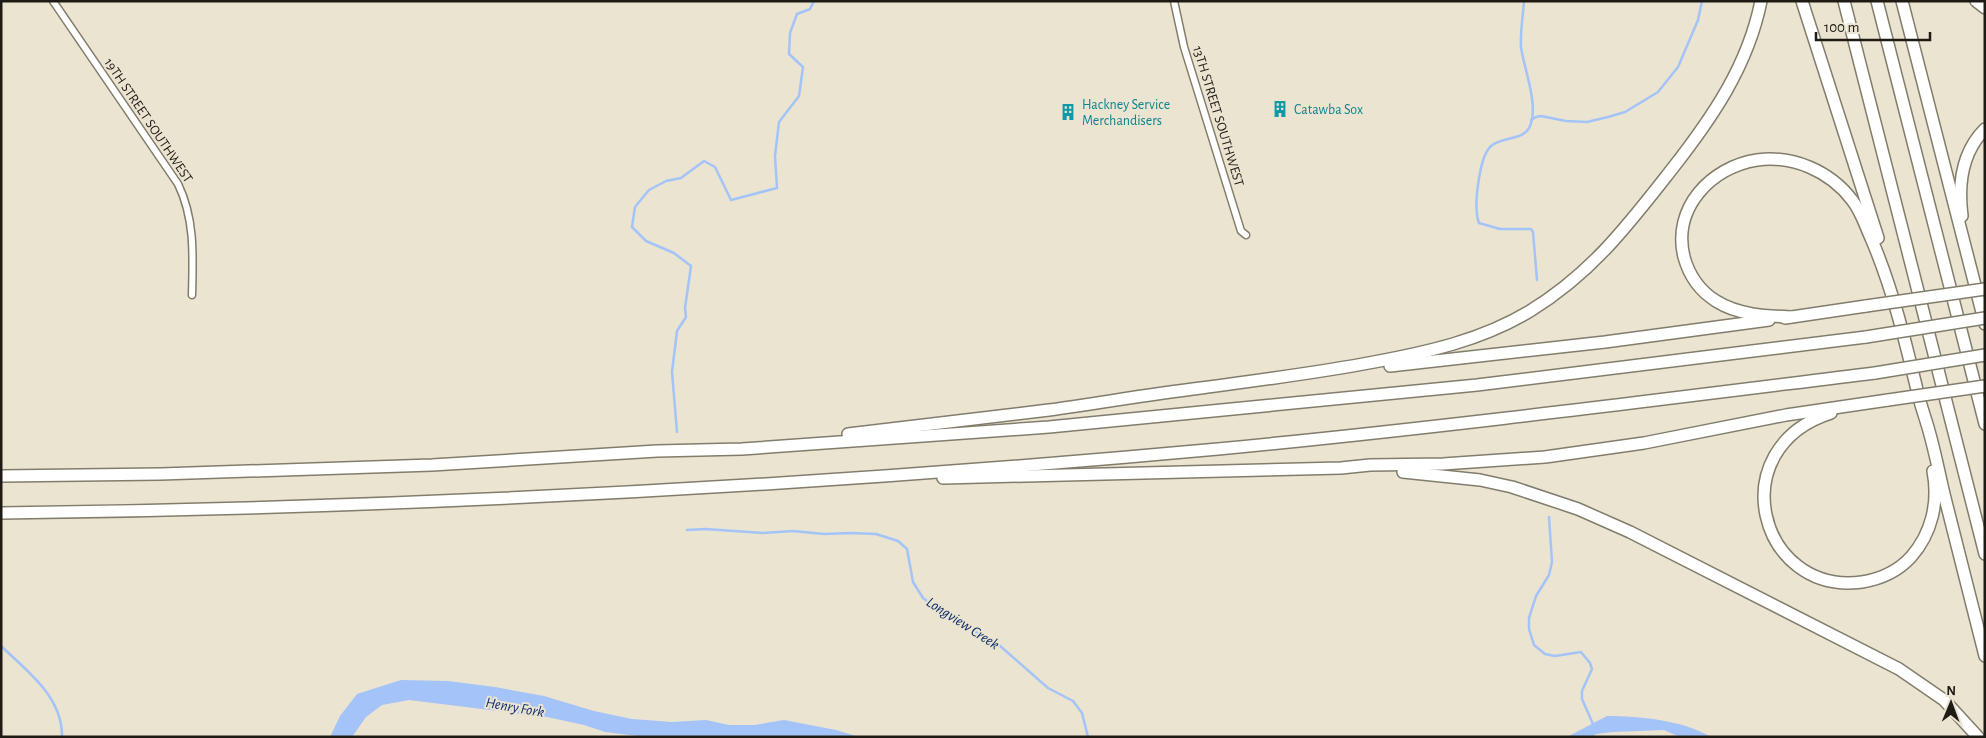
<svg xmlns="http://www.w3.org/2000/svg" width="1986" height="738" viewBox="0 0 1986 738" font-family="'Alegreya Sans',sans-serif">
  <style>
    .water { fill: #a4c3f9 }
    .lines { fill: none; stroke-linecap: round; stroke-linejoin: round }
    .stream { stroke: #a4c3f9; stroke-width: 2.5 }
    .minor-casing { stroke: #827d6b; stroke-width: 9 }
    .motorway-casing { stroke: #827d6b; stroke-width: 14 }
    .minor { stroke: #fff; stroke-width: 6 }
    .motorway { stroke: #fff; stroke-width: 11 }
    .motorway-bridge-casing { stroke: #827d6b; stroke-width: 14; stroke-linecap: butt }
    .motorway-bridge { stroke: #fff; stroke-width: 11 }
    .labels { text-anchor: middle; stroke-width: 4; stroke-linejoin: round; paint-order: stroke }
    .culture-label { font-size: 14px; fill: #0d838f; stroke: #eae4d1; text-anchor: start }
    .street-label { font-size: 14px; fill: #1e1b15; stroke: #eae4d1 }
    .water-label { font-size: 15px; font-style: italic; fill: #0d2e6c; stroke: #eae4d1 }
  </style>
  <rect width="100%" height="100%" fill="#eae4d1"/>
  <g class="water">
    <path d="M401 680 448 681 495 687 544 696 594 711 632 719 672 722 706 720 729 725H755L784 720 836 730 859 737H646L605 732 584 725 547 717 409 700 382 705 366 717 352 737H330L340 716 357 694Z"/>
    <path d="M1607 716C1640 716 1682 720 1711 737H1680L1664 730 1613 732 1596 734 1593 737H1567Z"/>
  </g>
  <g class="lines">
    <g class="stream">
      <path d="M1524 1C1523 16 1520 33 1521 47 1524 69 1539 105 1530 126 1524 141 1502 136 1491 146 1479 157 1473 208 1479 223L1500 229H1531L1533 232 1537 280"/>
      <path d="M1531 120 1536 117 1541 116 1566 121 1587 122 1608 117 1625 112 1658 92 1678 67 1698 20 1702 1"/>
      <path d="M677 432 672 372 677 331 686 317 685 308 691 266 674 253 646 241 632 227 635 207 649 190 666 181 681 178 704 161 715 167 731 200 777 188 775 156 779 122 799 96 803 67 789 54 790 33 797 14 810 9 814 1"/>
      <path d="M1549 517 1552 562 1549 575 1536 596 1529 618V629L1534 645 1545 654 1555 656 1581 652 1590 663 1592 669 1582 691V699L1593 724"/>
      <path d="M687 530 705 529 763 533 793 531 824 534 850 533 876 534 898 541 907 549 913 582 923 598 944 614 999 645 1048 688 1073 701 1082 713 1088 737"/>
      <path d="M1 646C27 671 63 697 62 737"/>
    </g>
    <g class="minor-casing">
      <g id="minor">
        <path d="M53 1 178 184C195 219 193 256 192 295"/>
        <path d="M1174 1 1184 47 1241 231 1246 235"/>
      </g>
    </g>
    <g class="motorway-casing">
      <g id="motorway">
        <path d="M1802 1 1878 238"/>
        <path d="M1844 1 1985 554"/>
        <path d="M1877 1 1985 424"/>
        <path d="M1902 1 1985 324"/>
        <path d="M1976 1 1985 8"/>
        <path d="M1962 216C1958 185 1962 152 1985 129"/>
        <path d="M1791 317C1766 316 1738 315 1716 301 1700 291 1689 275 1684 257 1672 208 1711 167 1757 160 1793 155 1830 171 1852 200 1861 211 1865 225 1871 238 1893 289 1906 344 1919 398 1922 409 1926 420 1929 431 1936 455 1940 479 1946 502 1959 554 1972 605 1985 656"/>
        <path d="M1785 318 1866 306"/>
        <path d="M1390 366 1605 342 1769 320"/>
        <path d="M1831 413C1720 448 1759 596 1862 582 1881 579 1898 571 1911 557 1932 533 1939 502 1933 471"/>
        <path d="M848 434C915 426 982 418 1049 410 1100 403 1150 394 1201 388 1259 380 1317 373 1374 362 1428 352 1482 340 1530 311 1592 273 1628 225 1672 169 1712 118 1748 66 1761 1"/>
        <path d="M1403 472 1480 480 1512 487 1578 509 1630 532 1899 669 1944 700 1978 737"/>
        <path d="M1 476 161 474 432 465 657 451 742 449 1049 427 1477 385 1866 337"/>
        <path d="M943 478 1341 468 1370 465 1443 464 1545 457 1644 443 1786 415 1888 400"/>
        <path d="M1 513C408 508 814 486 1218 449 1438 428 1656 400 1875 373"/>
      </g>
    </g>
    <use href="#minor" class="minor"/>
    <use href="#motorway" class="motorway"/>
    <g class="motorway-bridge-casing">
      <g id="motorway-bridge">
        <path d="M1866 306 1985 289"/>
        <path d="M1866 337 1985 318"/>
        <path d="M1875 373 1985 355"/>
        <path d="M1888 400 1985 386"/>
      </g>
    </g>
    <use href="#motorway-bridge" class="motorway-bridge"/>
  </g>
  <defs>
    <g id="building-bare" transform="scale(1.35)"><path d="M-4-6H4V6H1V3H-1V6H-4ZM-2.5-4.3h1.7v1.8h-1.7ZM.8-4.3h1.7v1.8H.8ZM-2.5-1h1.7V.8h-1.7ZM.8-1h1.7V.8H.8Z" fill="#0f9aa8" stroke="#eae4d1" stroke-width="2.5" paint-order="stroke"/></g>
  </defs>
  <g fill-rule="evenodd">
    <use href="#building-bare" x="1280" y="109"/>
    <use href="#building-bare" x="1068" y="112"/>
  </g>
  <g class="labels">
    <g class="culture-label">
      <text x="1082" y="109">Hackney Service<tspan x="1082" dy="16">Merchandisers</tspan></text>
      <text x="1294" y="114">Catawba Sox</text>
    </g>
    <g class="street-label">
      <text transform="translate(1219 116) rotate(73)" y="5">13TH STREET SOUTHWEST</text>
      <text transform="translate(149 120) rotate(56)" y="5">19TH STREET SOUTHWEST</text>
    </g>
    <g class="water-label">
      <text transform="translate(963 623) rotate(33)" y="5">Longview Creek</text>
      <text transform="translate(515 707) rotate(10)" y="5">Henry Fork</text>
    </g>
  </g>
  <rect width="1986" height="738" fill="none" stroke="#1e1b15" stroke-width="5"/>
  <g transform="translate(1951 703) rotate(1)" stroke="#eae4d1" stroke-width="4" paint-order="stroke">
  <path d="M0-4L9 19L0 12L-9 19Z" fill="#1e1b15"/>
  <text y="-8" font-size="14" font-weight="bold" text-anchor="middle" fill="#1e1b15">N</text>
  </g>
  <path d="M1816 32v8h114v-8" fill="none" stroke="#1e1b15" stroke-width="2.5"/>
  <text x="1824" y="32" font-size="15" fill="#1e1b15" stroke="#eae4d1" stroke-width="4" paint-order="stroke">100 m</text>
</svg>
